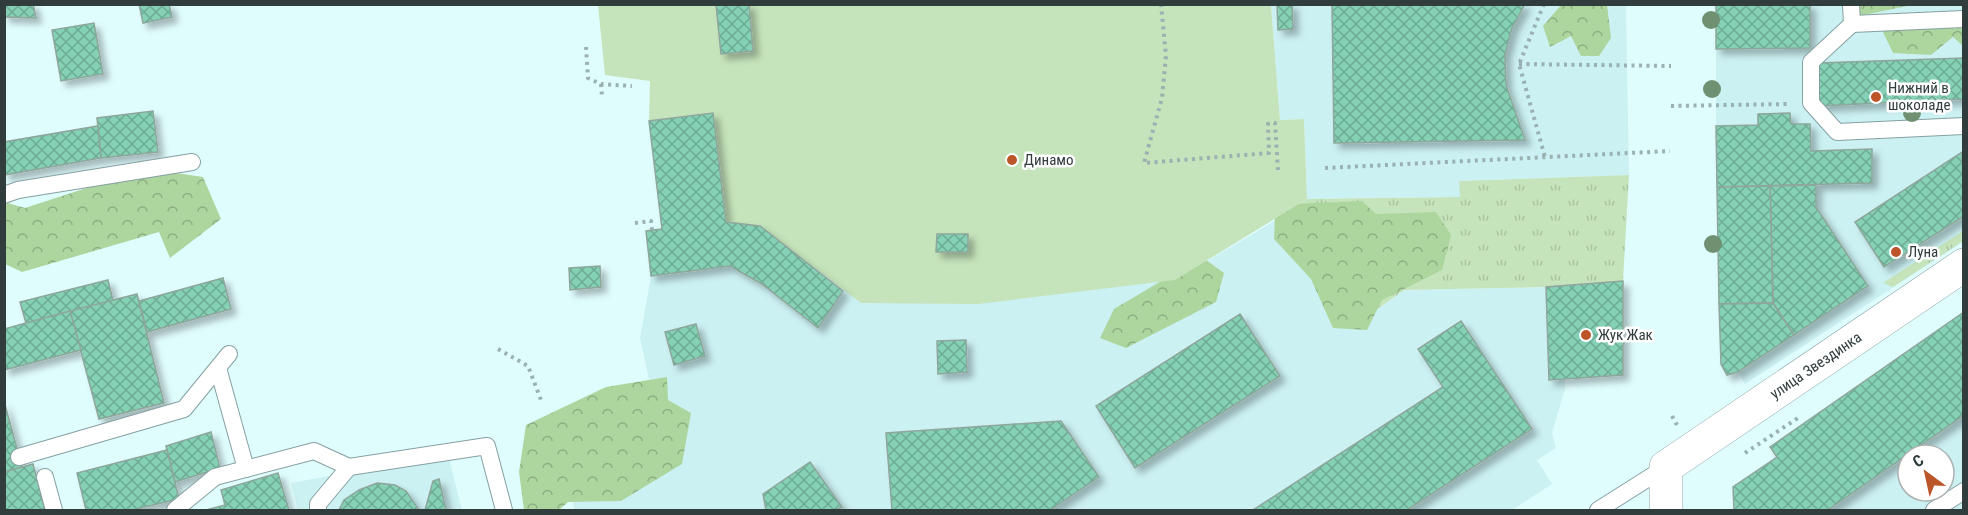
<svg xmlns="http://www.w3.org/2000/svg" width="1968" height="515" viewBox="0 0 1968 515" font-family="'Roboto Condensed',sans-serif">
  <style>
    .built { fill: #ccf1f3; fill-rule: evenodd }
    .grass { fill: url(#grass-tufts) }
    .forest { fill: url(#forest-crowns) }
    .garden { fill: #c5e4bb }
    .building { fill: url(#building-cross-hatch); stroke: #8ea69c; stroke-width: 1.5; filter: url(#shadow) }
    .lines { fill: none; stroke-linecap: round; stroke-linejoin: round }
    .lane-casing { stroke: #86a0a2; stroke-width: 18 }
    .secondary-casing { stroke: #86a0a2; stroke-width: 34 }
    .path { stroke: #9ab0b1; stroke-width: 4; stroke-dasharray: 3 4.5; stroke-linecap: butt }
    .lane { stroke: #fff; stroke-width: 16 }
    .secondary { stroke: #fff; stroke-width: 33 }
    .tree { fill: #6f9172 }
    .poi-dot { fill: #bc5629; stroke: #fff; stroke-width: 2 }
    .labels { text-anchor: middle; stroke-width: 5; stroke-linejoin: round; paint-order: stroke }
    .poi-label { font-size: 15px; fill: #313c3d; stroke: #fff; text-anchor: start }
    .street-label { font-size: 15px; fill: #313c3d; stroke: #fff }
  </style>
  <defs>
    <pattern id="grass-tufts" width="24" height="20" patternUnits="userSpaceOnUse" patternTransform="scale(1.5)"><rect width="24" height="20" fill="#c5e4bb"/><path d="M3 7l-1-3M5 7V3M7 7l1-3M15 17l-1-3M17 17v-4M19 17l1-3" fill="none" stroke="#aac4a2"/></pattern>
    <pattern id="forest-crowns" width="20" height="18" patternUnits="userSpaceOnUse" patternTransform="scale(1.5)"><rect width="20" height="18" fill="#add59e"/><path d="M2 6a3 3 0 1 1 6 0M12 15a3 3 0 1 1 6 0" fill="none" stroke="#8dae82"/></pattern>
    <pattern id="building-cross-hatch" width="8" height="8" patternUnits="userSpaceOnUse" patternTransform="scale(1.5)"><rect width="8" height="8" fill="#84d1b5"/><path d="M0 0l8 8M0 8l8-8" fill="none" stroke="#6dab94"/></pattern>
    <filter id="shadow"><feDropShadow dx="5.5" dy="5.5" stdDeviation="3" flood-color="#0004"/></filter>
  </defs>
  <rect width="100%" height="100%" fill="#e0fdfe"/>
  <g class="built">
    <path d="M1271 5H1626L1629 175 1460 181 1461 197 1307 199 1304 119 1280 120Z"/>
    <path d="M1716 5H1963V242L1745 384 1738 372 1727 375 1721 364 1716 126Z"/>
    <path d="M713 113 726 222 760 226 843 291 1175 280 1276 220 1355 325 1404 290 1546 287 1623 281V375L1565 379V389L1552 433 1556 448 1537 460 1552 484 1512 510H574L569 456 654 403 640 338 651 276 646 231 662 228 649 121Z"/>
    <path d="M1963 312V510H1734L1733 487 1777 457 1770 447ZM1908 455H1944V491H1908Z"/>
    <path d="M448 454 462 510H298L291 483Z"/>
  </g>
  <g class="grass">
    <path d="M1629 175 1623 281 1546 287 1404 290 1355 325 1276 220 1307 199 1460 197 1459 181Z"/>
    <path d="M1963 231V241L1893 287 1883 283Z"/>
  </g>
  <g class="forest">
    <path d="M1561 5H1607L1611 38 1599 56H1581L1571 36 1550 47 1543 26Z"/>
    <path d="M1851 5H1912L1859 16Z"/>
    <path d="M1940 13 1954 29 1963 23V46L1953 37 1931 55 1893 53 1882 30Z"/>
    <path d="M176 173 203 177 221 219 170 258 159 232 22 272 5 264 4 198 8 203 25 208 105 182Z"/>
    <path d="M1362 201 1376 214 1436 212 1451 235 1442 270 1382 300 1367 330 1333 328 1311 279 1274 239 1275 212 1291 204Z"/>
    <path d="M1202 257 1224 273 1216 302 1126 348 1100 338 1114 309Z"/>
    <path d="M667 377 668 400 691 413 682 464 621 501 568 502 559 510H524L519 472 526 425 606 387Z"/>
  </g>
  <path class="garden" d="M598 5H1271L1280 120 1304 119 1307 199 1175 280 978 304 861 303 760 226 726 222 713 114 649 121 650 81 605 75Z"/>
  <g class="building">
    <path d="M4 4H33L36 18 4 17Z"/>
    <path d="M139 4H169L172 17 143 23Z"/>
    <path d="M716 4H749L753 51 721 54Z"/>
    <path d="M1277 4H1292L1293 29 1278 30Z"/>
    <path d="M1332 4H1525L1512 28 1505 54 1506 85 1525 140 1334 143Z"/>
    <path d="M1716 4H1810V48L1716 49Z"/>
    <path d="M94 23 103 74 61 81 52 30Z"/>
    <path d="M1964 58V99L1819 106 1818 63Z"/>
    <path d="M153 111 158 152 101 158 97 118Z"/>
    <path d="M713 113 726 222 760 226 843 291 818 328 762 284 730 266 651 276 646 231 662 229 649 121Z"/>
    <path d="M1790 113 1791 124H1810L1811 151 1872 149V183L1717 187 1716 126 1758 125V114Z"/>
    <path d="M98 126 101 158 4 175V142Z"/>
    <path d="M1962 152 1964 216 1884 267 1855 222Z"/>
    <path d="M1816 185V207L1868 286 1794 335 1773 303 1770 186Z"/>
    <path d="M1770 186 1773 303 1719 304 1717 187Z"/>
    <path d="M937 234H968V252H936Z"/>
    <path d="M600 266 601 287 570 290 569 268Z"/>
    <path d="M223 278 231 309 147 332 139 301Z"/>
    <path d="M108 280 113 301 26 323 20 302Z"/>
    <path d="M1623 281V375L1549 380 1546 287Z"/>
    <path d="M137 294 164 403 99 419 70 311Z"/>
    <path d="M1773 303 1794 335 1738 372 1727 375 1721 364 1719 304Z"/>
    <path d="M70 311 81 350 4 370V329Z"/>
    <path d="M1964 312V415L1828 510H1734L1733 487 1777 457 1770 447Z"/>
    <path d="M1240 314 1280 376 1135 468 1096 406Z"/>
    <path d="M1461 321 1532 429 1407 510H1253L1443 387 1418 349Z"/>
    <path d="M696 324 705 356 674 365 665 332Z"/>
    <path d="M966 340 967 372 938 374 937 341Z"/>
    <path d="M4 401 22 467 4 472Z"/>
    <path d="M1061 421 1099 477 1050 510H892L886 433Z"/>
    <path d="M211 432 220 468 175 482 166 446Z"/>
    <path d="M167 450 179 499 132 510H86L77 473Z"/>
    <path d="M810 462 842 507 836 510H766L763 494Z"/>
    <path d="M33 464 45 510H4V472Z"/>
    <path d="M278 473 289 510H206L225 505 221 490Z"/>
    <path d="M439 479 446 510H425L433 481Z"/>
    <path d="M377 483 395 485 406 491 419 510H339L344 500 359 490Z"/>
  </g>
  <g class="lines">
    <g class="lane-casing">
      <g id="lane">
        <path d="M1851 4 1852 24 1964 19"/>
        <path d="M1852 24 1811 62V103L1837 132 1964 126"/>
        <path d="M4 195 18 190 192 162"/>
        <path d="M218 368 246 469"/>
        <path d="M19 457 184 409 229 354"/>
        <path d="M45 477 54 510"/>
        <path d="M175 510 215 477 314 451 349 467 487 446 504 510"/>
        <path d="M318 510V504L349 467"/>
        <path d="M1598 510 1666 467"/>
        <path d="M1934 510 1964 491"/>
      </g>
    </g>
    <g class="secondary-casing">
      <g id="secondary">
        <path id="s1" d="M1666 510V467L1964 265"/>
      </g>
    </g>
    <g class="path">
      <path d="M1161 4 1166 56 1162 98 1144 163 1269 153 1268 124 1275 123 1278 170"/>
      <path d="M1544 4 1519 64 1545 157"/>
      <path d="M586 47 588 78 601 84 632 86"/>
      <path d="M1519 64 1671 66"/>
      <path d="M601 84 602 97"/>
      <path d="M1671 106 1790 104"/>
      <path d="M1325 168 1670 151"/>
      <path d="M635 223 651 221 652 230"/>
      <path d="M498 349 528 366 541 400"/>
      <path d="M1672 416 1677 425"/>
      <path d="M1745 453 1801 416"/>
    </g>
    <use href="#lane" class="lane"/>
    <use href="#secondary" class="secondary"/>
  </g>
  <g class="tree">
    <circle cx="1711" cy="20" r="9"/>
    <circle cx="1712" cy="89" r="9"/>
    <circle cx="1912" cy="113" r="9"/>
    <circle cx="1713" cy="244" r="9"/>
  </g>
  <g class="poi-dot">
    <circle cx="1876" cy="97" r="6"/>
    <circle cx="1012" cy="160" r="6"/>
    <circle cx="1896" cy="252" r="6"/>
    <circle cx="1586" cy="335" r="6"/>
  </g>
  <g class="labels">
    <g class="poi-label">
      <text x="1888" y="93">Нижний в<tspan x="1888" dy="17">шоколаде</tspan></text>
      <text x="1024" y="165">Динамо</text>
      <text x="1908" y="257">Луна</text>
      <text x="1598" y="340">Жук Жак</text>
    </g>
    <g class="street-label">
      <text dy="5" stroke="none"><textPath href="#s1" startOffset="224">улица Звездинка</textPath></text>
    </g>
  </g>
  <rect width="1968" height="515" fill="none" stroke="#313c3d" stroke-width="12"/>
  <g transform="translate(1926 473) rotate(327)"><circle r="28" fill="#ffffff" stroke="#adb1b1" stroke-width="1.5"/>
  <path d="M0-4.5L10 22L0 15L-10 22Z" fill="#bc5629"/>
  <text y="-9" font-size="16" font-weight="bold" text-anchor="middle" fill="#313c3d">С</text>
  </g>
</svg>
